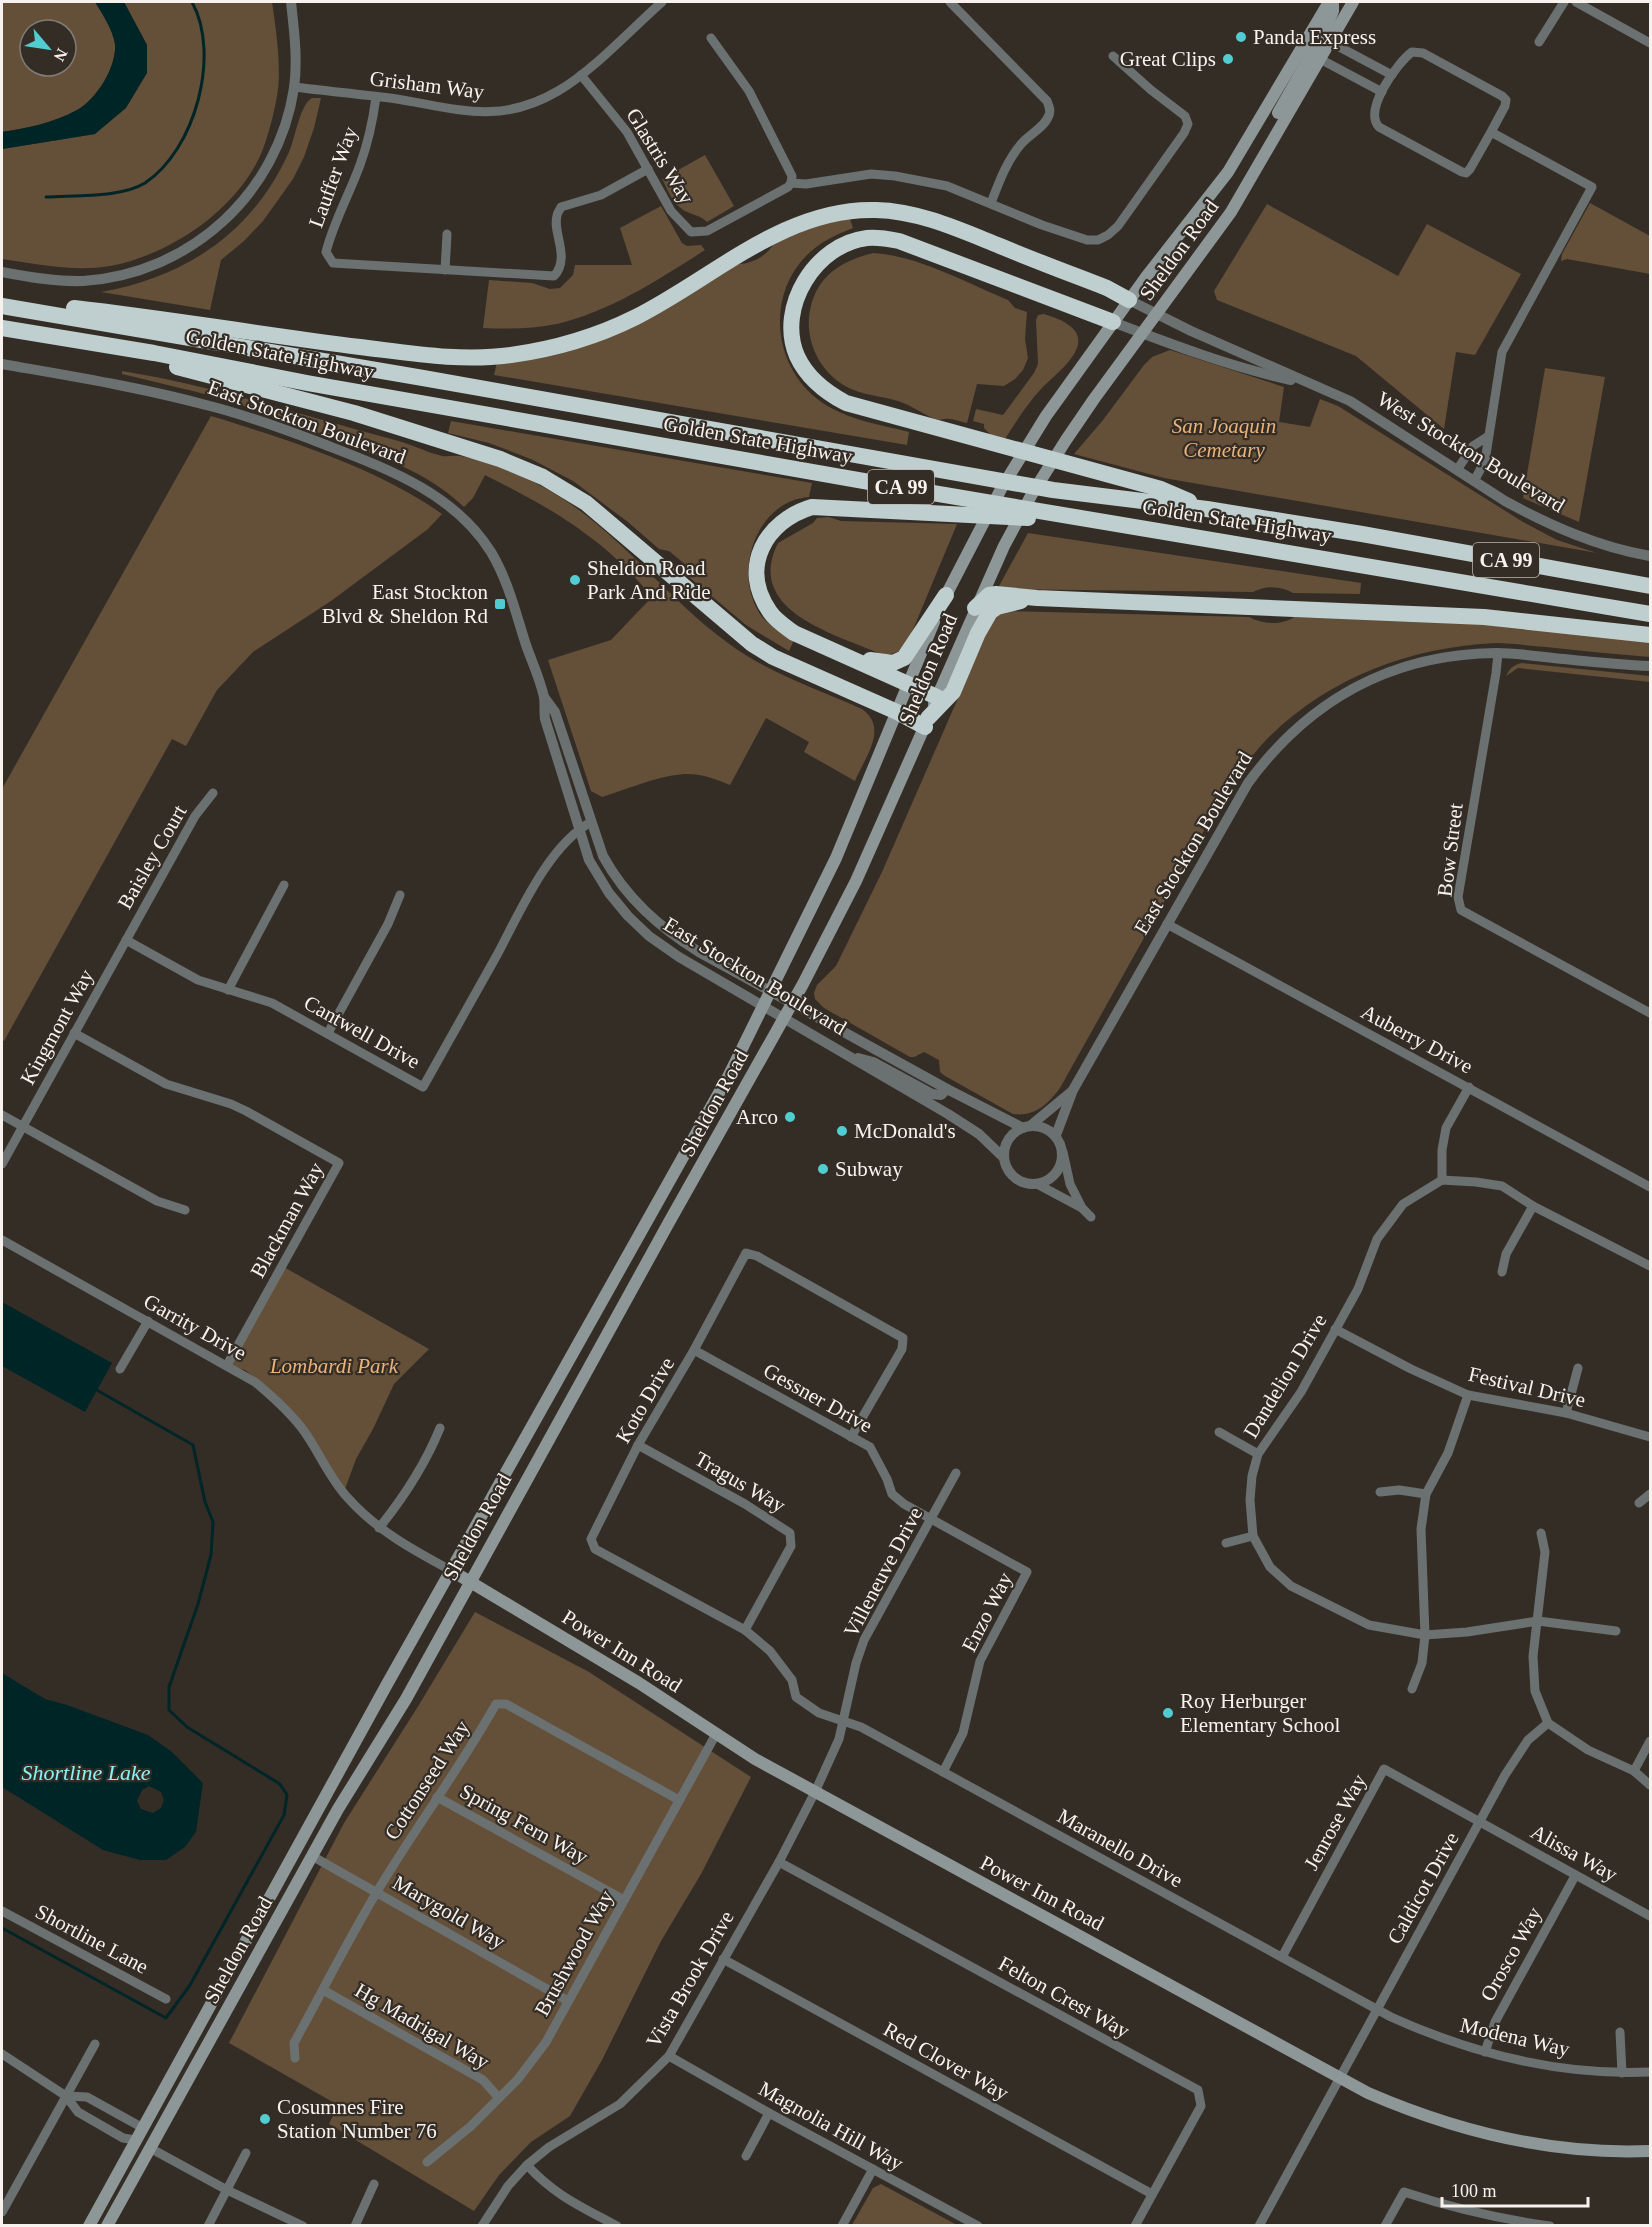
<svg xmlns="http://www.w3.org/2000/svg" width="1652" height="2227" viewBox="0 0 1652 2227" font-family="'Times New Roman',serif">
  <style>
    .green { fill: #644f39; fill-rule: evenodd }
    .water { fill: #002527; fill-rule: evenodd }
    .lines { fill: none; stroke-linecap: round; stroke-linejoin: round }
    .stream { stroke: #002527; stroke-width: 3 }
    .minor { stroke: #6b7171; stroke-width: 9 }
    .tertiary { stroke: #6b7171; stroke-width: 10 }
    .secondary { stroke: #8d9797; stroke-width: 12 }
    .motorway { stroke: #bfcece; stroke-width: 16 }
    .poi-dot { fill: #51ccd1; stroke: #342d26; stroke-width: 2 }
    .labels { text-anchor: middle; stroke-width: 4.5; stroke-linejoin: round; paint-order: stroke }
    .shield { fill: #342d26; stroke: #bcb7b1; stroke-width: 1.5 }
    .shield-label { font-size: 20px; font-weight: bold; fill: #f7f2ed }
    .poi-label { font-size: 21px; fill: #f7f2ed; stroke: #342d26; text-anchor: start }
    .street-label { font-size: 21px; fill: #f7f2ed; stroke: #342d26 }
    .park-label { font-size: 21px; font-style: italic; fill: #eab379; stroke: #342d26 }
    .water-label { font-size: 22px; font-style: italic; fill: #8af3f7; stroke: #342d26 }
  </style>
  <rect width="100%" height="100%" fill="#342d26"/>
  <g class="green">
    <path d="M2 2H95C102 13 113 30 115 44 117 66 97 99 77 110 54 123 27 128 2 132ZM30 30H66V66H30Z"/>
    <path d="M124 2H272C276 29 282 70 277 96 274 113 269 133 263 149 240 208 171 255 110 266 74 272 37 264 2 259V149L95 134 147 73V45Z"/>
    <path d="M312 98H321L314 128 304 157 293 179 263 221 244 241 221 260 210 310 101 292C186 277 253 232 289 152 295 139 300 104 312 98Z"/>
    <path d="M705 155 734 206 707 222C700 215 693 215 685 211 673 205 668 190 662 179Z"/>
    <path d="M1590 203 1650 236V274L1567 259 1561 261 1562 254Z"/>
    <path d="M1267 204 1398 276 1427 224 1521 274 1475 355 1456 352 1444 429 1356 356 1217 300 1214 291Z"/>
    <path d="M661 206 682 243 687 246 701 245 705 250C658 280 611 311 557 324 533 329 507 329 483 328L489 280 532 283 550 289 560 288 573 275 575 265H632L620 228Z"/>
    <path d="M850 219 853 228C835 235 820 242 806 256 767 296 773 363 816 398 842 419 878 424 909 432L907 445 494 375 497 362 531 358 738 264C752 264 767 256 774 243L821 224Z"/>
    <path d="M873 253C916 255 967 283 1008 300L1015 308 1027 312 1025 339 1028 358 1023 370 1015 379 1004 386 977 384 967 423C961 422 955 419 949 419 944 418 940 421 935 419 923 414 911 405 898 401 881 396 861 395 845 386 816 369 802 334 812 302 821 273 845 260 873 253Z"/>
    <path d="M1044 314C1053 317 1063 320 1070 326 1096 346 1054 375 1041 389 1027 404 1016 422 1005 439L991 435 984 428V424L973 421 976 409 1003 415 1034 373 1038 364 1036 320 1038 315Z"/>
    <path d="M1170 350 1284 387 1279 422 1310 427 1320 399 1338 406 1523 522 1557 540 1597 553 1164 478 1074 454 1103 420 1144 365 1152 357Z"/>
    <path d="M1545 368 1605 377 1579 522 1523 498Z"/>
    <path d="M122 371C214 386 305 416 395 440 411 444 426 452 442 456 448 457 454 455 460 456 481 458 522 476 541 486 614 524 662 595 728 643 768 673 817 689 862 709 889 728 865 757 855 781L804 752 809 742 766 718 730 785C716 779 701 773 684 774 657 776 628 789 602 797L591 791 548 660 611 640 652 597C604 538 551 508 485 475L473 498 464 507C427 472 386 459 340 441 300 426 260 410 219 398 187 389 154 382 122 374Z"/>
    <path d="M211 416C286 439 378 468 442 514L428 529 331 601 253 652 217 690 186 746 172 739 4 1041 2 1040V789Z"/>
    <path d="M451 421 812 483 809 497C754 501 731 578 763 618 772 628 783 634 794 640L789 651 746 625 689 577 686 565 669 551 659 549 628 522 573 481 533 460 489 443 448 433Z"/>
    <path d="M829 517 841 521 957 524 907 644C898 653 893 655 881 654 835 634 744 611 778 543L813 523 817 518Z"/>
    <path d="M1028 533 1361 583 1360 594 1293 593C1281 586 1266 585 1253 592L1000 589 999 586Z"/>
    <path d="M1011 611 1249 617C1262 624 1281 626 1294 617L1441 620 1650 641V657C1616 654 1581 651 1546 647 1530 646 1512 643 1496 643 1410 647 1327 678 1266 740 1248 759 1234 781 1220 802L1060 1088C1048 1104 1035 1117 1013 1114L945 1076 940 1072 939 1060 924 1052 914 1057H910L824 1008 815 999 814 993 817 985 836 966 882 872 990 625 999 614Z"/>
    <path d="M1522 663 1650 676V682L1518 668 1506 676C1510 668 1513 665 1522 663Z"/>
    <path d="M282 1266 429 1349 394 1384 373 1429 356 1459 345 1489 267 1387 245 1370 227 1365Z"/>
    <path d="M475 1612 589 1672 751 1777 701 1874 661 1941 602 2060 570 2116 531 2142 499 2175 474 2211 329 2124 338 2105 229 2043 344 1823 417 1708Z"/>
    <path d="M881 2184 957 2225H852L873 2188Z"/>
  </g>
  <g class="water">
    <path d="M95 2H124L147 45V73L126 108 95 134 2 149V132C27 128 54 123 77 110 97 99 117 66 115 44 113 30 102 13 95 2Z"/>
    <path d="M2 1302 112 1363 85 1412 2 1366Z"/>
    <path d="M2 1673 45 1699 67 1705 148 1735 172 1752 203 1783 196 1832 185 1847 166 1860H140L103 1850 2 1787ZM149 1786 161 1792 164 1800 161 1808 153 1813 141 1809 137 1801 142 1790Z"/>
  </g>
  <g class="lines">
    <g class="stream">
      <path d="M46 197C74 195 121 198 145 183 195 150 221 55 192 2"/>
      <path d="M2 1928 166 2018 190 1985 284 1815 287 1795 280 1784 187 1727 169 1710V1687L198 1604 211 1555 213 1522 205 1502 193 1445 95 1389"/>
    </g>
    <g class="minor">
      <path d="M950 2 1047 101C1049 106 1051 110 1049 115 1045 127 1030 134 1022 143 1007 160 999 182 991 203"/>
      <path d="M1576 2 1650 43"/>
      <path d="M1330 42 1392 75"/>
      <path d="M1539 42 1564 2"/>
      <path d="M1320 59 1382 92"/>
      <path d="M581 75 627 132 671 211 691 232 707 231 788 187 791 183 792 176 749 91 711 38"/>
      <path d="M294 87C326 91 358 94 390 98 453 107 497 127 558 91 593 71 631 29 662 2"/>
      <path d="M376 97C373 120 368 143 360 165 349 195 334 221 326 252L333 263 554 276C571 258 552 232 557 216 557 212 560 210 561 207L601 195 648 169"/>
      <path d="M791 183 806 184 871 174 895 176 947 186 1042 225 1087 240H1098L1108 235 1118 226 1184 133 1188 124 1185 116 1151 90 1113 56"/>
      <path d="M445 270 447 234"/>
      <path d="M1457 470 1473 446 1487 437"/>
      <path d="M1474 481 1485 461 1502 352 1592 187 1491 132 1470 169 1466 173 1462 172 1379 127C1363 110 1397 63 1412 52L1423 53 1502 96 1506 100 1505 106 1491 132"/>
      <path d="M1498 653 1496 673 1458 897 1461 910 1650 1013"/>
      <path d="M1167 924 1650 1187"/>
      <path d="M126 940 198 980 272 1003 423 1087C448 1043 472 999 497 955 520 912 548 846 591 822"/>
      <path d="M228 990 284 885"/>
      <path d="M74 1033 166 1084 231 1104 246 1111 339 1163 227 1365"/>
      <path d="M328 1033 388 924 400 895"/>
      <path d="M2 1115 157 1201 185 1210"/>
      <path d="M1063 1152 1070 1184 1082 1208"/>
      <path d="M2 1164 195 816 213 793"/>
      <path d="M1442 1180V1150L1446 1128 1469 1087"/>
      <path d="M1037 1184 1082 1208 1091 1217"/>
      <path d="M2 1240 255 1382C273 1397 290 1412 304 1431 319 1452 329 1477 347 1497 376 1530 413 1550 452 1571"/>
      <path d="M1502 1272 1506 1254 1533 1206"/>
      <path d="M1335 1329 1411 1369 1468 1395 1566 1413 1650 1437"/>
      <path d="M694 1350 870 1447 887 1479 892 1494 904 1504 1027 1572 980 1661 963 1733 943 1772"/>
      <path d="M120 1369 148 1321"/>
      <path d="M1566 1413 1578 1368"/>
      <path d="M1219 1432 1258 1454"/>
      <path d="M851 1437 902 1349 903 1338 757 1256 746 1253 694 1350 638 1445 591 1539 595 1549 745 1630 770 1651 792 1680 796 1697 819 1713 861 1727 1391 2017C1473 2054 1560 2076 1650 2072"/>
      <path d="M638 1445 745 1504 790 1533 791 1546 745 1630"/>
      <path d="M1380 1492 1399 1490 1426 1494"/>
      <path d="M1639 1503 1650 1494"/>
      <path d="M379 1528C404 1497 425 1465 440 1428"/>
      <path d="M1541 1533 1545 1552 1533 1656 1535 1691 1548 1723 1588 1750 1634 1771 1650 1785"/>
      <path d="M1226 1543 1253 1536"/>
      <path d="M1616 1631 1538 1621 1467 1632 1425 1635 1369 1625 1291 1586 1270 1567 1253 1536 1250 1500 1252 1476 1258 1454 1301 1392 1358 1289 1377 1239 1403 1204 1442 1180 1476 1182 1502 1186 1533 1206 1650 1266"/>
      <path d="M1412 1689 1422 1663 1425 1635 1421 1529 1426 1494 1448 1453 1468 1395"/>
      <path d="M1634 1771 1650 1741"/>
      <path d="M437 1797 624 1900"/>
      <path d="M312 1856 568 2001"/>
      <path d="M779 1862 1198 2090 1201 2106 1135 2226"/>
      <path d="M2 1911 166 1999"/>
      <path d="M1282 1957 1384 1769 1650 1916"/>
      <path d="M723 1959 1152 2194"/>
      <path d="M323 1990 483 2080 499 2098"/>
      <path d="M1620 2032 1622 2073"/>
      <path d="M1485 2052 1495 2022 1575 1876"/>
      <path d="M2 2054 66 2096 78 2112 123 2138 136 2140"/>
      <path d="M669 2056 769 2113 978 2226"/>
      <path d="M295 2058 294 2043C322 1992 348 1940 378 1890 416 1827 460 1768 496 1704H506L679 1800"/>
      <path d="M66 2096 87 2097 143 2128"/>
      <path d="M150 2148 227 2190 303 2226"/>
      <path d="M746 2156 769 2113"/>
      <path d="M427 2162 471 2126 518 2079 546 2042 716 1734"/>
      <path d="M527 2165C554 2195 582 2207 617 2226"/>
      <path d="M2 2212 95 2044"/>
      <path d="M208 2226 246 2153"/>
      <path d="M355 2226 374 2184"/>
      <path d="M482 2226 508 2186 527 2165 549 2147 620 2104 669 2056 779 1862 815 1792 839 1739 856 1663 864 1640 956 1473"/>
      <path d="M842 2226 873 2169"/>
      <path d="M1259 2226 1505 1775 1528 1740 1548 1723"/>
      <path d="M1385 2226 1404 2192C1452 2208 1500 2219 1550 2226"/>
    </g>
    <g class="tertiary">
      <path d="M2 272C28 277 56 282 83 281 190 274 278 194 294 88 298 59 294 30 291 2"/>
      <path d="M1129 300 1191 331 1350 401 1505 501C1551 526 1598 547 1650 556"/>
      <path d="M1113 322C1170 344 1231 367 1291 380"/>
      <path d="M2 364C70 376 139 387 206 405 247 415 287 430 326 445 388 469 454 493 491 552 508 580 516 614 526 645 532 662 540 679 544 697 545 704 544 712 545 719L589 860 609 893 628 916 649 936 679 957 948 1114 979 1134 1003 1157"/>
      <path d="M544 697 555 712 603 856C626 898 659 927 699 952L947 1089 1023 1128"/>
      <path d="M858 1058 873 1062 932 1094 941 1095 947 1089"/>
      <circle cx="1033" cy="1155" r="29"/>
      <path d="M1030 1126 1071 1092"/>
      <path d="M1056 1135 1073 1090 1248 783C1309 700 1392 654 1496 653 1519 653 1542 657 1564 659 1593 662 1622 665 1650 666"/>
    </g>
    <g class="secondary">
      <path d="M1278 113 1327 26 1333 11V2"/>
      <path d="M943 601 1001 489 1046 416 1146 277 1228 172 1329 2"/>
      <path d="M934 704 1004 546 1032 494 1066 440 1094 399 1231 212 1353 2"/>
      <path d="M452 1571 639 1683 755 1759 1368 2093C1458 2132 1552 2155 1650 2151"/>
      <path d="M89 2226 386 1686 729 1075 836 858 934 622"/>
      <path d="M107 2226 338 1809 406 1699 668 1224 803 984 856 881 927 721"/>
    </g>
    <g class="motorway">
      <path d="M2 306 423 378 1053 490 1207 509 1362 534 1650 586"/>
      <path d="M74 308C170 319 264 335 360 347 410 353 461 362 511 355 555 349 596 337 636 317 712 279 785 207 876 210 919 211 960 230 1000 246 1036 261 1071 274 1107 288L1129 300"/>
      <path d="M1113 322 899 241C889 239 878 237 867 238 816 244 776 307 797 356 807 378 825 392 846 403L1161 489 1189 501"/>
      <path d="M2 328 154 353 307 383 915 490 1650 614"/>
      <path d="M177 367 354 413 500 459 543 477 586 503 752 644 773 657 897 712 925 727"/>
      <path d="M975 608 989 595 996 594 1037 598 1484 617 1650 635"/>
      <path d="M870 660 893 663 904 658 946 595"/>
      <path d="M937 697 794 633C786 627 776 621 770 612 739 568 765 521 812 507L1028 518"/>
      <path d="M928 718 953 692 978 633 990 612 997 607 1021 601"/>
    </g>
  </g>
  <g class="poi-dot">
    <circle cx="1241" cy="37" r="6"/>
    <circle cx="1228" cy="59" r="6"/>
    <circle cx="575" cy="580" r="6"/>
    <rect x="494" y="598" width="12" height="12" rx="3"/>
    <circle cx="790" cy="1117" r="6"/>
    <circle cx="842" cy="1131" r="6"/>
    <circle cx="823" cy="1169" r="6"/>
    <circle cx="1168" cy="1713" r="6"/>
    <circle cx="265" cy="2119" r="6"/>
  </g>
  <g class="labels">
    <g class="shield">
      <rect x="868" y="470" width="66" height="34" rx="4.5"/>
      <rect x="1473" y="543" width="66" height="34" rx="4.5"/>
    </g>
    <g class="shield-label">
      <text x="901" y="494">CA 99</text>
      <text x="1506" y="567">CA 99</text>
    </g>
    <g class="poi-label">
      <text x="1253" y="44">Panda Express</text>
      <text x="1216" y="66" text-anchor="end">Great Clips</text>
      <text x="587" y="575">Sheldon Road<tspan x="587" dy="24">Park And Ride</tspan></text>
      <text x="488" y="599" text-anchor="end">East Stockton<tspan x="488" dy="24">Blvd &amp; Sheldon Rd</tspan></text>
      <text x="778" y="1124" text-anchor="end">Arco</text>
      <text x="854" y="1138">McDonald's</text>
      <text x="835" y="1176">Subway</text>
      <text x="1180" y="1708">Roy Herburger<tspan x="1180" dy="24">Elementary School</tspan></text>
      <text x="277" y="2114">Cosumnes Fire<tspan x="277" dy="24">Station Number 76</tspan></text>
    </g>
    <g class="street-label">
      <text transform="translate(427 85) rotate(7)" y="7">Grisham Way</text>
      <text transform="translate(660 156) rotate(58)" y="7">Glastris Way</text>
      <text transform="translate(333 177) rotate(-70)" y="7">Lauffer Way</text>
      <text transform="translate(1179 250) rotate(-54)" y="7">Sheldon Road</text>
      <text transform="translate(280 354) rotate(11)" y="7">Golden State Highway</text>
      <text transform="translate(307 422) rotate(20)" y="7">East Stockton Boulevard</text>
      <text transform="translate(758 440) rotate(10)" y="7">Golden State Highway</text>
      <text transform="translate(1471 452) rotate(31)" y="7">West Stockton Boulevard</text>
      <text transform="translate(1237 521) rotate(9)" y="7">Golden State Highway</text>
      <text transform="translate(928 669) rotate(-67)" y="7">Sheldon Road</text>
      <text transform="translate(1193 843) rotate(-59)" y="7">East Stockton Boulevard</text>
      <text transform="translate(1450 850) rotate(-83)" y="7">Bow Street</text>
      <text transform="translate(152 857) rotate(-60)" y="7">Baisley Court</text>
      <text transform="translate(755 976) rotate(31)" y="7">East Stockton Boulevard</text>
      <text transform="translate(57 1027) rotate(-61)" y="7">Kingmont Way</text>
      <text transform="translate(362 1032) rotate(29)" y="7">Cantwell Drive</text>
      <text transform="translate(1417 1039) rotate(28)" y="7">Auberry Drive</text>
      <text transform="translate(714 1103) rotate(-61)" y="7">Sheldon Road</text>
      <text transform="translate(287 1220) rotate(-61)" y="7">Blackman Way</text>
      <text transform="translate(195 1327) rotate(29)" y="7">Garrity Drive</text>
      <text transform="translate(1285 1376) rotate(-59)" y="7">Dandelion Drive</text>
      <text transform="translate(1527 1387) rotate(13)" y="7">Festival Drive</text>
      <text transform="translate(818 1398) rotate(29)" y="7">Gessner Drive</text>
      <text transform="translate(645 1400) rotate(-60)" y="7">Koto Drive</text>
      <text transform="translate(740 1482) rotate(30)" y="7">Tragus Way</text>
      <text transform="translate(477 1527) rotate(-61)" y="7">Sheldon Road</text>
      <text transform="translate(883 1572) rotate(-62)" y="7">Villeneuve Drive</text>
      <text transform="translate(987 1612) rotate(-63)" y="7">Enzo Way</text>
      <text transform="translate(622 1651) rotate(32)" y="7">Power Inn Road</text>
      <text transform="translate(427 1780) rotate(-57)" y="7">Cottonseed Way</text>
      <text transform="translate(1335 1822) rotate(-61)" y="7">Jenrose Way</text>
      <text transform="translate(524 1824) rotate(29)" y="7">Spring Fern Way</text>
      <text transform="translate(1120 1848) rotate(29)" y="7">Maranello Drive</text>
      <text transform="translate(1574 1853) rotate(29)" y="7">Alissa Way</text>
      <text transform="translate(1423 1888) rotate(-61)" y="7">Caldicot Drive</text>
      <text transform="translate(1042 1893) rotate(28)" y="7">Power Inn Road</text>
      <text transform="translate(449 1912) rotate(30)" y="7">Marygold Way</text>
      <text transform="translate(92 1939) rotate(28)" y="7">Shortline Lane</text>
      <text transform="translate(238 1950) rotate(-61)" y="7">Sheldon Road</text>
      <text transform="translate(574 1953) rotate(-61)" y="7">Brushwood Way</text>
      <text transform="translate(1511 1954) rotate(-61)" y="7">Orosco Way</text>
      <text transform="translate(690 1979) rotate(-60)" y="7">Vista Brook Drive</text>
      <text transform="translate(1064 1997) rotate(29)" y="7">Felton Crest Way</text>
      <text transform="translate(422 2026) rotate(30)" y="7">Hg Madrigal Way</text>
      <text transform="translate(1515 2037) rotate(13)" y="7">Modena Way</text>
      <text transform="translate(946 2061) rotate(29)" y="7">Red Clover Way</text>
      <text transform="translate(831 2126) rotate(29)" y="7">Magnolia Hill Way</text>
    </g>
    <g class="park-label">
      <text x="1224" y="433">San Joaquin<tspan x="1224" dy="24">Cemetary</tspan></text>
      <text x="334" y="1373">Lombardi Park</text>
    </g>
    <g class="water-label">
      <text x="86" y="1780">Shortline Lake</text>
    </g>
  </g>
  <rect width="1652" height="2227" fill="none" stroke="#f7f2ed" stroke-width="6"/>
  <g transform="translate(48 48) rotate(119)"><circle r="28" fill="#342d26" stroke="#827c76" stroke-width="1.5"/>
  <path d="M0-4.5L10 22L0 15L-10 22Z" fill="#51ccd1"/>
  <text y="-9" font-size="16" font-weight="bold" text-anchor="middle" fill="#f7f2ed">N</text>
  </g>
  <path d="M1442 2197v9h146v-9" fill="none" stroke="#f7f2ed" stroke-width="3"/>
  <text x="1451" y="2197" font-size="18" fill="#f7f2ed" stroke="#342d26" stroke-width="4.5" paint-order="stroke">100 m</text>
</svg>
